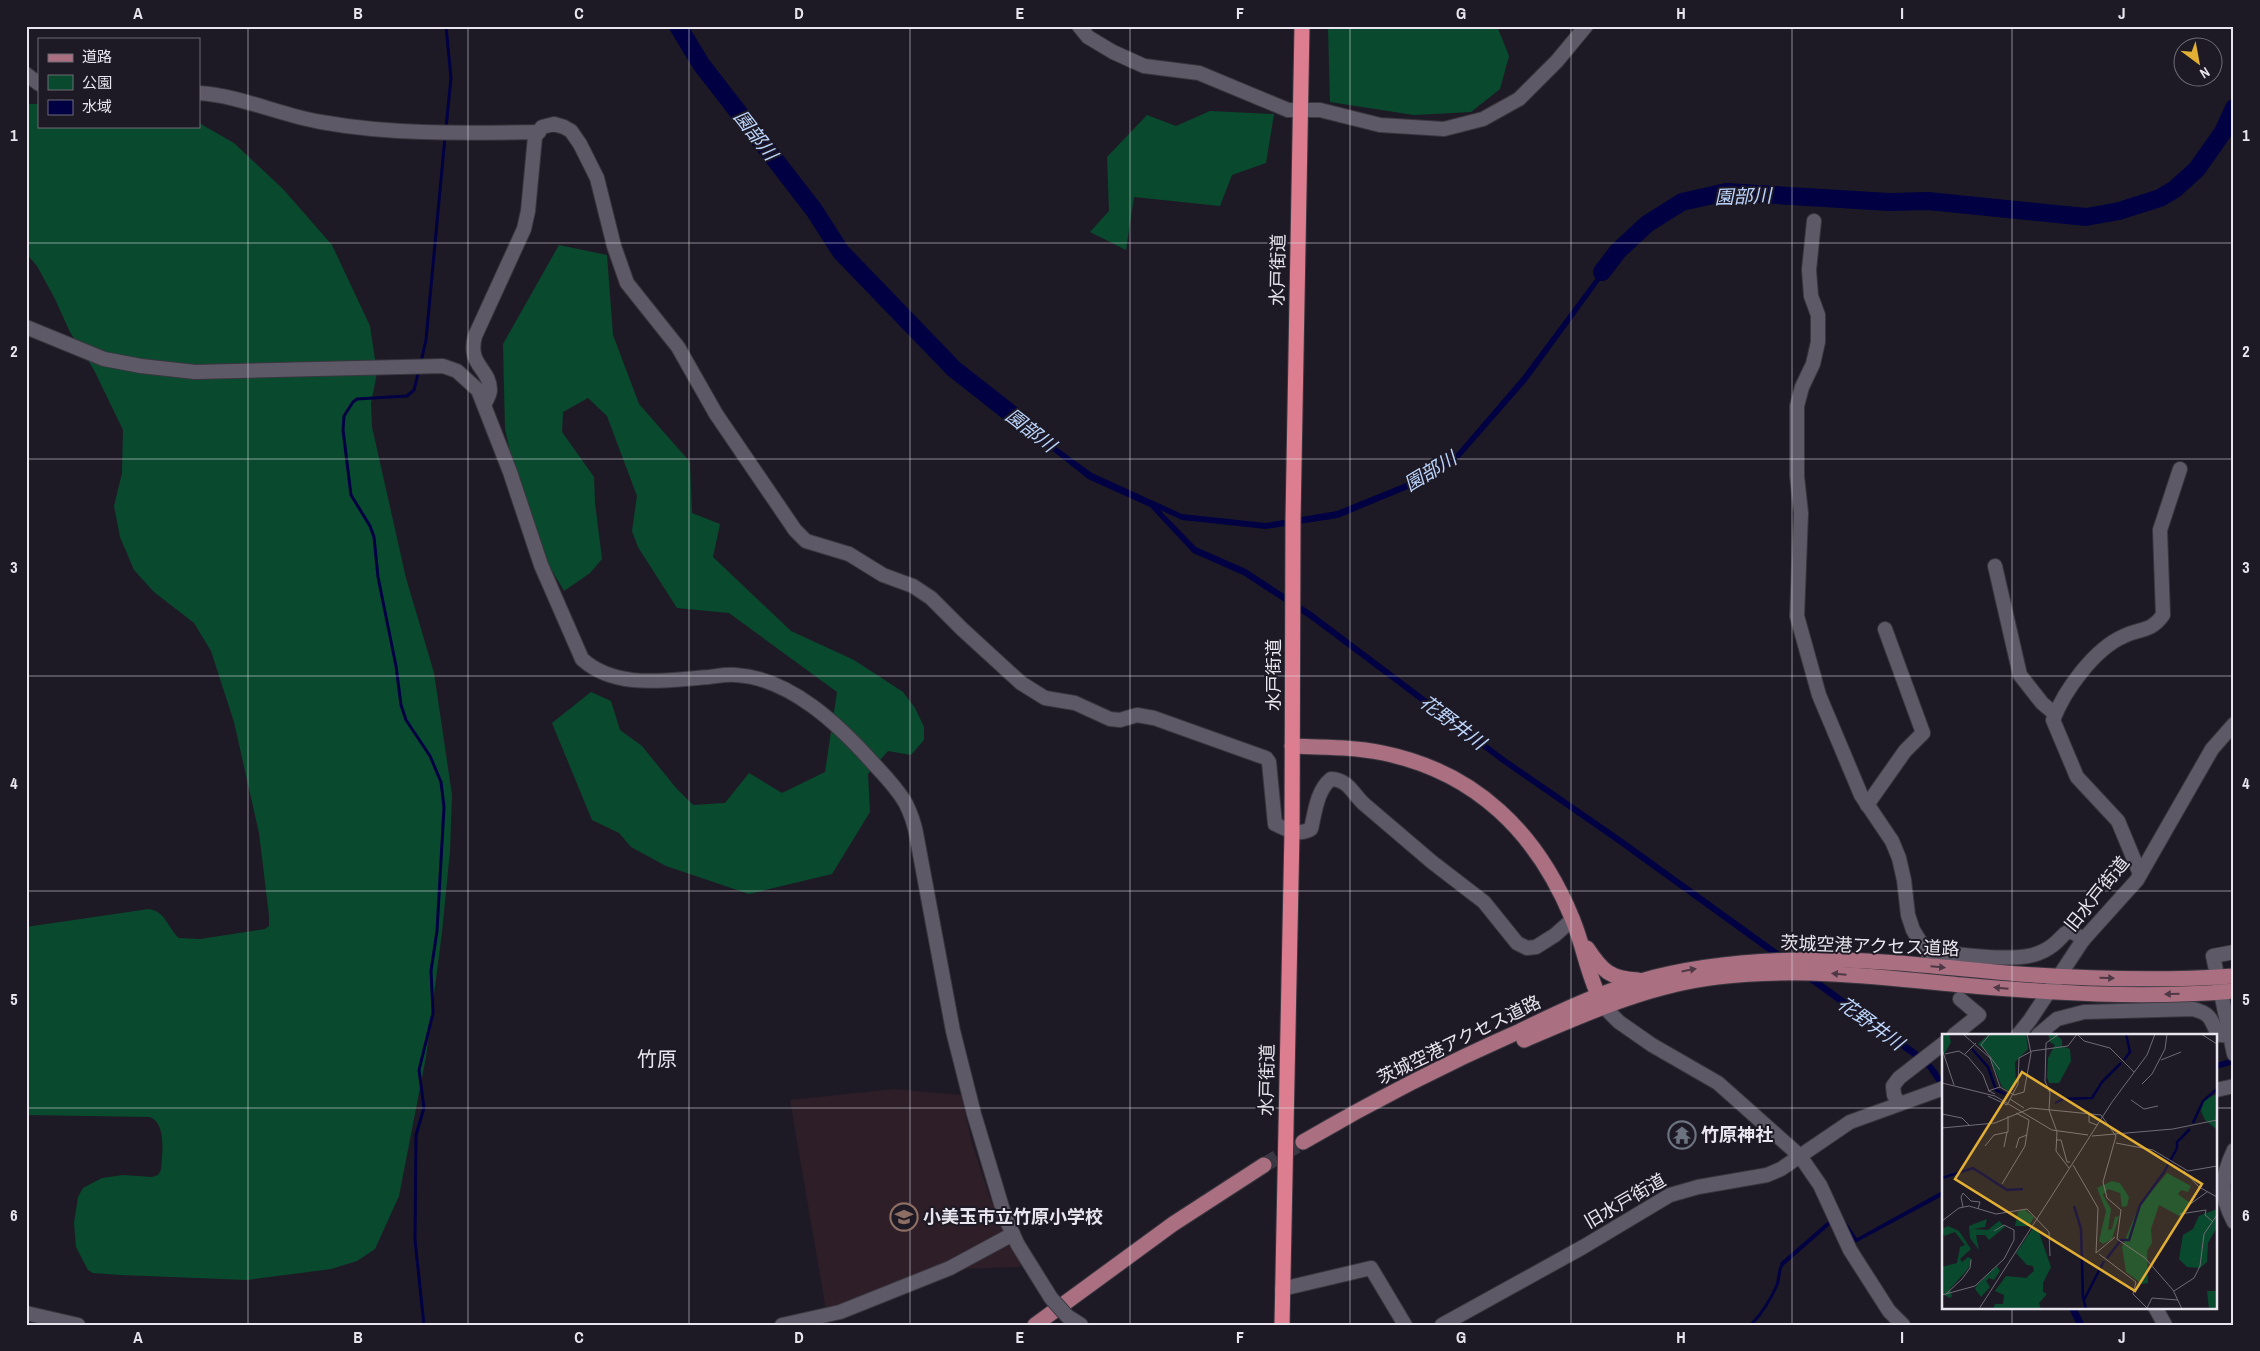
<svg xmlns="http://www.w3.org/2000/svg" width="2260" height="1351" viewBox="0 0 2260 1351" font-family="'Archivo Narrow','Noto Sans JP',sans-serif">
  <style>
    .education { fill: #2d1e28 }
    .green { fill: #094a2e }
    .water { fill: #000042 }
    .lines { fill: none; stroke-linecap: round; stroke-linejoin: round }
    .stream { stroke: #000042; stroke-width: 3 }
    .river { stroke: #000042; stroke-width: 18 }
    .major-tunnel { stroke: #3c3843; stroke-width: 15; stroke-dasharray: 15 8; stroke-linecap: butt }
    .minor-casing { stroke: #39363f; stroke-width: 16 }
    .major-casing { stroke: #39363f; stroke-width: 17 }
    .highway-casing { stroke: #39363f; stroke-width: 17 }
    .minor { stroke: #5e5967; stroke-width: 14 }
    .major { stroke: #aa6f80; stroke-width: 15 }
    .highway { stroke: #dd7e90; stroke-width: 15 }
    .minor-bridge-casing { stroke: #39363f; stroke-width: 16; stroke-linecap: butt }
    .minor-bridge { stroke: #5e5967; stroke-width: 14 }
    .oneway { fill: #4f3845 }
    .grid { fill: none; stroke: #e8e5ee; stroke-width: 1; stroke-opacity: 0.55 }
    .labels { text-anchor: middle; stroke-width: 4; stroke-linejoin: round; paint-order: stroke }
    .street-label { font-size: 18px; fill: #e8e5ee; stroke: #1e1a25 }
    .poi-label { font-size: 18px; font-weight: bold; fill: #e8e5ee; stroke: #1e1a25; text-anchor: start }
    .water-label { font-size: 19px; font-style: italic; fill: #bcd5fd; stroke: #1e1a25 }
    .quarter-label { font-size: 20px; fill: #e8e5ee; stroke: #1e1a25 }
    .inset-river { fill: none; stroke: #000042; stroke-width: 2.5 }
    .inset-road { fill: none; stroke: #6f6b75; stroke-width: 1 }
    .view { fill: #e2af34; fill-opacity: 0.15; stroke: #e2af34; stroke-width: 2.5 }
    .inset-edge { fill: none; stroke: #e8e5ee; stroke-width: 2.5 }
    .neatline { fill: none; stroke: #e8e5ee; stroke-width: 2 }
    .grid-label { font-size: 16px; text-anchor: middle; font-weight: bold; fill: #e8e5ee }
  </style>
  <rect width="100%" height="100%" fill="#1e1a25"/>
  <path class="education" d="M894 1089 961 1095 972 1143 990 1198 1006 1235 1021 1263 1020 1267 959 1269 826 1310 790 1100Z"/>
  <g class="green">
    <path d="M1328 26H1497L1509 56 1500 89 1471 112 1414 115 1330 102Z"/>
    <path d="M26 104H39V126H199V123L234 143 283 189 332 245 370 326 377 373 371 403 372 427 406 578 434 673 452 795 450 851 442 932 426 1057 399 1196 375 1249 357 1261 331 1269 247 1280 121 1275 93 1273 88 1270 76 1247 74 1223 78 1197 83 1188 102 1178 123 1175 152 1177 158 1175 161 1170C162 1155 167 1124 150 1117L26 1115V927L149 909C166 912 167 927 179 938L200 939 265 929 269 926V915L259 833 234 722 211 651 194 623 154 592 134 570 120 537 114 506 122 473 123 430 94 370 70 332 55 299 37 266 26 253Z"/>
    <path d="M1210 111 1274 114 1266 163 1232 175 1220 206 1134 197 1126 250 1090 232 1109 211 1107 157 1147 115 1176 126Z"/>
    <path d="M559 245 607 255 613 335 639 404 690 462 692 513 720 524 713 557 791 631 854 660 903 692 915 708 924 727V740L911 755 888 751 868 774 870 812 832 874 749 894 666 866 631 847 619 833 592 820 552 723 591 692 611 701 620 730 642 746 676 788 693 805 725 803 749 773 782 793 825 772 837 692 729 613 677 608 638 547 632 531 637 496 607 416 588 398 563 412 562 432 594 477 595 503 602 559 590 573 564 591 536 543 522 504 505 429 503 344Z"/>
  </g>
  <g class="water">
    <path d="M1621 252 1527 381 1457 461 1408 489 1338 518 1266 529 1182 520 1160 510 1196 547 1246 569 1313 613 1504 757 1620 837 1917 1051C1931 1063 1944 1073 1944 1093L1928 1069 1912 1056 1616 842 1501 762 1309 618 1243 575 1193 553 1150 507 1088 479 952 371 1092 473 1182 514 1266 523 1337 511 1406 483 1455 455 1522 377 1613 255Z"/>
    <path d="M2234 1058V1064L2216 1069V1063Z"/>
    <path d="M1944 1190V1195L1855 1243 1839 1217 1783 1266 1780 1263 1839 1212 1857 1238Z"/>
    <path d="M2068 1307H2076L2085 1325H2077Z"/>
  </g>
  <g class="lines">
    <g class="stream">
      <path d="M446 128 451 78 446 26"/>
      <path d="M421 362 426 340 445 137"/>
      <path d="M419 370 414 390 407 396 357 399 353 402 344 416 343 430 351 495 370 526 374 537 378 577 396 666 401 705 406 720 430 756 441 782 444 807 437 931 431 971 433 1013 419 1070 424 1108 416 1135 415 1240 424 1325"/>
      <path d="M1751 1325C1762 1313 1771 1299 1777 1285 1780 1277 1778 1268 1784 1262"/>
    </g>
    <g class="river">
      <path d="M678 26 701 64 814 210 841 252 954 369 1024 424"/>
      <path d="M1602 272 1618 251 1647 224 1682 202 1726 192 1889 202 1928 201 2086 217 2119 211 2160 198 2175 189 2197 169 2223 132 2234 108"/>
    </g>
    <path class="major-tunnel" d="M1264 1165 1303 1142"/>
    <g class="minor-casing">
      <g id="minor">
        <path d="M1079 26 1088 37 1113 52 1144 66 1199 73 1288 110H1320L1380 125 1444 129 1483 119 1519 99 1557 61 1586 26"/>
        <path d="M26 74 39 84"/>
        <path d="M199 93C241 96 280 115 321 122 393 135 466 133 539 132"/>
        <path d="M1814 221 1809 270 1811 296 1818 315V342L1813 364 1802 387 1797 406V476L1801 513 1797 616 1819 695 1861 795 1892 841 1899 858 1904 880 1908 915 1913 930 1926 951C1956 953 2004 962 2033 955 2040 953 2048 949 2053 945 2067 934 2066 924 2083 940"/>
        <path d="M26 327 104 359 141 366 195 372 443 366 457 371 478 390 510 472 541 565 582 659C616 690 667 680 709 677 718 676 727 674 736 675 790 678 839 725 873 763 885 776 898 789 906 804 911 814 914 823 916 833L953 1031 974 1114 1005 1217 1018 1245 1051 1298"/>
        <path d="M484 405C486 401 490 395 490 390 490 368 467 366 475 336L524 229 528 211 535 137 542 127 554 124 564 127 571 131 580 144 597 178 614 246 627 283 678 347 716 414 795 530 806 541 849 554 883 575 913 586 931 598 962 629 1021 683 1045 698 1075 703 1110 719 1120 720 1137 715 1154 718 1266 758 1269 762 1275 824C1288 830 1297 836 1311 829 1315 812 1317 790 1331 779 1349 780 1352 793 1364 804L1432 862 1484 902 1517 943 1527 948 1536 947 1555 935 1573 919"/>
        <path d="M1995 566 2020 675 2042 703 2055 714"/>
        <path d="M1867 805 1905 751 1923 733 1885 629"/>
        <path d="M2140 874 2118 821 2077 777 2053 720C2064 691 2094 649 2124 636 2141 628 2151 632 2163 615L2160 530 2180 469"/>
        <path d="M2234 952 2213 956 2234 1054"/>
        <path d="M1603 1006 1619 1022 1652 1045 1718 1083 1800 1156 1820 1185 1850 1250 1889 1311 1903 1325"/>
        <path d="M1954 1035 1979 1015 1960 999"/>
        <path d="M2018 1035 2030 1020 2083 940 2137 880 2212 749 2234 724"/>
        <path d="M2038 1035 2057 1019 2084 1012 2193 1009C2200 1011 2207 1013 2211 1020 2219 1034 2214 1038 2234 1034"/>
        <path d="M2216 1090 2234 1086"/>
        <path d="M1899 1104 1894 1095 1893 1086 1899 1078 1944 1043"/>
        <path d="M2234 1150C2221 1177 2219 1195 2234 1222"/>
        <path d="M1282 1289 1371 1268 1405 1325"/>
        <path d="M2155 1307 2165 1325"/>
        <path d="M26 1313 78 1325"/>
        <path d="M1067 1316 1081 1325"/>
        <path d="M782 1325 840 1312 950 1268 1013 1234"/>
        <path d="M1442 1325 1583 1247 1670 1195 1698 1187 1767 1175 1781 1169 1850 1122 1944 1088"/>
      </g>
    </g>
    <g class="major-casing">
      <g id="major">
        <path d="M1292 746C1322 747 1353 747 1383 753 1476 772 1537 833 1572 918 1584 946 1588 978 1603 1005"/>
        <path d="M1587 948C1602 971 1611 979 1638 980"/>
        <path d="M1524 1040C1587 1013 1649 985 1717 977 1799 967 1880 977 1962 985 2052 993 2143 999 2234 991"/>
        <path d="M1303 1142C1373 1101 1445 1064 1520 1031 1559 1012 1599 993 1641 981 1693 966 1747 961 1801 960 1874 958 1947 968 2019 974 2090 979 2163 981 2234 976"/>
        <path d="M1035 1325 1173 1224 1264 1165"/>
      </g>
    </g>
    <g class="highway-casing">
      <path id="highway" d="M1282 1325 1292 832 1293 520 1302 26"/>
    </g>
    <use href="#minor" class="minor"/>
    <use href="#major" class="major"/>
    <use href="#highway" class="highway"/>
    <g class="minor-bridge-casing">
      <path id="minor-bridge" d="M1051 1298 1067 1316"/>
    </g>
    <use href="#minor-bridge" class="minor-bridge"/>
  </g>
  <defs><path id="oneway-solid" d="M-6-.8H1V-3.2L6.5 0L1 3.2V.8H-6Z" transform="scale(1.25)"/></defs>
  <g class="oneway">
    <use href="#oneway-solid" transform="translate(1938 967) rotate(5)"/>
    <use href="#oneway-solid" transform="translate(1689 970) rotate(-11)"/>
    <use href="#oneway-solid" transform="translate(1839 974) rotate(-175)"/>
    <use href="#oneway-solid" transform="translate(2107 978) rotate(2)"/>
    <use href="#oneway-solid" transform="translate(2001 988) rotate(-175)"/>
    <use href="#oneway-solid" transform="translate(2172 994) rotate(179)"/>
  </g>
  <path class="grid" d="M248 26V1325M468 26V1325M689 26V1325M910 26V1325M1130 26V1325M1350 26V1325M1571 26V1325M1792 26V1325M2012 26V1035M26 243H2234M26 459H2234M26 676H2234M26 891H2234M26 1108H1944M2216 1108H2234M2012 1307V1325"/>
  <defs>
    <g id="temple-ring" transform="scale(1.4375)"><circle r="9.5" fill="#1e1a25" stroke="#6b7280" stroke-width="1.5"/><path d="M0-6L5-2H3V0L6.5 2.5H4V6H1.5V3h-3V6H-4V2.5H-6.5L-3 0V-2H-5Z" fill="#6b7280"/></g>
    <g id="school-ring" transform="scale(1.4375)"><circle r="9.5" fill="#1e1a25" stroke="#8d6e63" stroke-width="1.5"/><path d="M0-5L7-2L0 1L-7-2ZM-4 1L0 2.5L4 1V4Q0 6-4 4Z" fill="#8d6e63"/></g>
  </defs>
  <g fill-rule="evenodd">
    <use href="#temple-ring" x="1682" y="1135"/>
    <use href="#school-ring" x="904" y="1217"/>
  </g>
  <g class="labels">
    <g class="street-label">
      <text transform="translate(1278 270) rotate(-89)" y="6">水戸街道</text>
      <text transform="translate(1274 675) rotate(-90)" y="6">水戸街道</text>
      <text transform="translate(2097 894) rotate(-51)" y="6">旧水戸街道</text>
      <text transform="translate(1870 946) rotate(2)" y="6">茨城空港アクセス道路</text>
      <text transform="translate(1459 1040) rotate(-26)" y="6">茨城空港アクセス道路</text>
      <text transform="translate(1267 1080) rotate(-89)" y="6">水戸街道</text>
      <text transform="translate(1625 1201) rotate(-30)" y="6">旧水戸街道</text>
    </g>
    <g class="poi-label">
      <text x="1701" y="1141">竹原神社</text>
      <text x="923" y="1223">小美玉市立竹原小学校</text>
    </g>
    <g class="water-label">
      <text transform="translate(756 135) rotate(52)" y="7">園部川</text>
      <text transform="translate(1743 196) rotate(-2)" y="7">園部川</text>
      <text transform="translate(1031 430) rotate(38)" y="7">園部川</text>
      <text transform="translate(1430 471) rotate(-31)" y="7">園部川</text>
      <text transform="translate(1453 722) rotate(37)" y="7">花野井川</text>
      <text transform="translate(1871 1023) rotate(36)" y="7">花野井川</text>
    </g>
    <g class="quarter-label">
      <text x="657" y="1066">竹原</text>
    </g>
  </g>
  <g transform="translate(1942 1034)">
    <rect width="275" height="275" fill="#1e1a25"/>
    <path d="M0 0H7L9 8 0 24ZM47 0H84L86 15 73 28 74 49 67 57 60 53 46 19 36 10ZM106 0H114L120 6V12L128 15 129 27 117 49H107L105 43 106 24 113 11 108 8ZM275 60V96L263 86 259 77 262 66ZM225 139 249 152 246 158 239 156 236 160 248 169 239 183 217 171 209 195 210 209 205 217 206 249 200 250 184 238 180 213 197 172ZM170 147 178 149 187 163 185 172 180 173 178 159 166 155 161 161 169 175 166 196 170 195 173 183 177 182 170 205 161 210 157 207 164 177 155 154ZM82 175 92 183 87 192H73L76 178ZM275 175V193L266 209 265 228 258 234 245 233 237 225 241 201 251 195 257 182ZM45 185 43 193 31 195 46 196 57 187 63 193 47 206 43 201H34L37 216 28 204 27 192ZM6 192 17 197 29 215 18 225 20 228 26 223 30 225 26 235 8 255 10 262 8 264 0 260V233L15 229 18 213 23 211 13 198 2 202 0 195ZM91 194 96 196 109 233 101 249V258L105 260 97 269 99 275H51L53 270H61L62 261 53 257 64 242 84 244 92 237 91 232 85 231 74 219ZM55 232 58 237 52 246 47 244 44 247 48 253 39 263 33 255 35 251ZM265 257H275V275H267Z" fill="#094a2e"/>
    <path class="inset-river" d="M30 15 46 33 54 56 63 60M182 26 188 18 184 0M113 69 121 65 150 64 160 48 179 29M251 89 261 67 275 55M0 144 31 134 65 156 81 155M132 172 139 195 141 263 144 275M165 224 179 206H187L198 171 222 138 235 114V108L248 95M142 266 162 227"/>
    <path class="inset-road" d="M21 0 48 24 58 53M48 0 39 11 58 36M135 0 142 7 168 14 192 38M259 0 275 10M0 15 12 51M3 20 17 17 26 23 41 41 47 57 53 60M23 20 34 9M219 26 239 18M0 49 53 62 110 96 146 101M200 50 210 40 223 15 225 0M46 57 58 53 72 61 82 58 89 19 85 0M46 62 65 71 76 50 77 24 90 17 126 12 135 0M68 65 82 74M189 66 202 75 216 72M0 80 20 84 28 92M147 81V88L155 91M0 94 53 89 89 74 159 81 174 102 161 148 165 164 179 176 175 205 203 224 231 256 240 275M115 98 107 76 108 59 103 47 104 9 117 0M115 98 114 117 127 134M150 102 231 95 275 86M114 106H119L125 128H128M174 109 211 116 246 137 275 132M43 112 52 101 66 98V82M62 113 65 98M74 114 77 104 85 101M131 131 156 174 154 219 173 203M242 137 257 153 275 163M60 150 83 112 87 86 74 79M247 171 265 158M21 173 19 163 21 159 29 167 38 168 36 175M238 180 264 176 263 181 270 187M0 187 17 174 27 172 54 180 85 175 107 198 108 222M157 220 194 248 191 260 206 275M232 257 252 244 258 232 262 200 275 181M4 260 20 245 28 234 29 226M0 261 33 252 62 225 72 206V196L62 191 52 197M205 274 210 264 236 266M37 275 170 68 205 21 213 0"/>
    <path class="view" d="M80 38 260 150 193 257 13 145Z"/>
    <rect width="275" height="275" class="inset-edge"/>
  </g>
  <rect width="2260" height="1351" fill="none" stroke="#1e1a25" stroke-width="55"/>
  <rect x="38" y="38" width="162" height="90" fill="#1e1a25" stroke="#6f6b75"/>
  <rect x="48" y="54" width="25" height="8" fill="#aa6f80" stroke="#6f6b75"/>
  <text x="82" y="62" font-size="15" fill="#e8e5ee">道路</text>
  <rect x="48" y="75" width="25" height="15" fill="#094a2e" stroke="#6f6b75"/>
  <text x="82" y="88" font-size="15" fill="#e8e5ee">公園</text>
  <rect x="48" y="100" width="25" height="15" fill="#000042" stroke="#6f6b75"/>
  <text x="82" y="112" font-size="15" fill="#e8e5ee">水域</text>
  <g transform="translate(2198 62) rotate(148)"><circle r="24" fill="#1e1a25" stroke="#6f6b75"/>
  <path d="M0-4L9 19L0 12L-9 19Z" fill="#e2af34"/>
  <text y="-8" font-size="14" font-weight="bold" text-anchor="middle" fill="#e8e5ee">N</text>
  </g>
  <rect x="28" y="28" width="2204" height="1296" class="neatline"/>
  <g class="grid-label">
    <text x="138" y="19">A</text>
    <text x="358" y="19">B</text>
    <text x="579" y="19">C</text>
    <text x="799" y="19">D</text>
    <text x="1020" y="19">E</text>
    <text x="1240" y="19">F</text>
    <text x="1461" y="19">G</text>
    <text x="1681" y="19">H</text>
    <text x="1902" y="19">I</text>
    <text x="2122" y="19">J</text>
    <text x="14" y="141">1</text>
    <text x="2246" y="141">1</text>
    <text x="14" y="357">2</text>
    <text x="2246" y="357">2</text>
    <text x="14" y="573">3</text>
    <text x="2246" y="573">3</text>
    <text x="14" y="789">4</text>
    <text x="2246" y="789">4</text>
    <text x="14" y="1005">5</text>
    <text x="2246" y="1005">5</text>
    <text x="14" y="1221">6</text>
    <text x="2246" y="1221">6</text>
    <text x="138" y="1343">A</text>
    <text x="358" y="1343">B</text>
    <text x="579" y="1343">C</text>
    <text x="799" y="1343">D</text>
    <text x="1020" y="1343">E</text>
    <text x="1240" y="1343">F</text>
    <text x="1461" y="1343">G</text>
    <text x="1681" y="1343">H</text>
    <text x="1902" y="1343">I</text>
    <text x="2122" y="1343">J</text>
  </g>
</svg>
